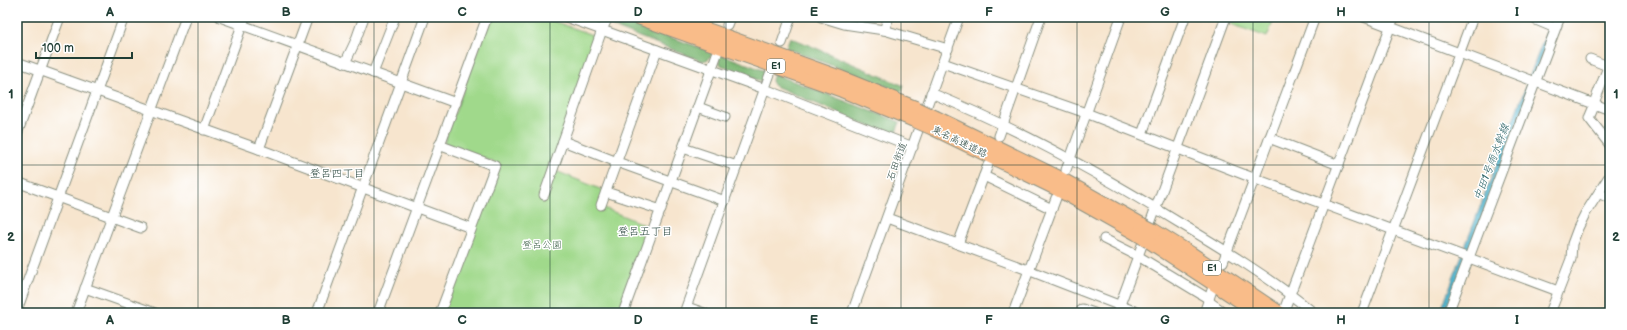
<svg xmlns="http://www.w3.org/2000/svg" width="1627" height="330" viewBox="0 0 1627 330" font-family="'Balsamiq Sans','Klee One',sans-serif">
  <style>
    .green { fill: #a0d98b; stroke: #608b60 }
    .forest { fill: #80b977; stroke: #507b56 }
    .water { fill: #4db2cc; stroke: #367880 }
    .lines { fill: none; stroke-linecap: round; stroke-linejoin: round }
    .minor-casing { stroke: #8b9181; stroke-width: 11 }
    .highway-casing { stroke: #8b9181; stroke-width: 16 }
    .minor { stroke: #fff; stroke-width: 9 }
    .highway { stroke: #f9bc89; stroke-width: 14 }
    .highway-bridge-casing { stroke: #8b9181; stroke-width: 16; stroke-linecap: butt }
    .highway-bridge { stroke: #f9bc89; stroke-width: 14 }
    .grid { fill: none; stroke: #1f3d34; stroke-width: 1; stroke-opacity: 0.55 }
    .labels { text-anchor: middle; stroke-width: 3; stroke-linejoin: round; paint-order: stroke }
    .shield { fill: #fff; stroke: #627771; stroke-width: 1 }
    .shield-label { font-size: 9px; font-weight: bold; fill: #1f3d34 }
    .street-label { font-size: 10px; fill: #1f3d34; stroke: #fff }
    .park-label { font-size: 10px; fill: #3f644a; stroke: #fff }
    .water-label { font-size: 11px; font-style: italic; fill: #2f6669; stroke: #fff }
    .neighbourhood-label { font-size: 11px; fill: #1f3d34; stroke: #fff }
    .neatline { fill: none; stroke: #1f3d34; stroke-width: 1.5 }
    .grid-label { font-size: 13px; text-anchor: middle; font-weight: bold; fill: #1f3d34 }
  </style>
  <rect width="100%" height="100%" fill="#fff"/>
  <filter id="ink" filterUnits="userSpaceOnUse"><feTurbulence type="fractalNoise" baseFrequency=".025" numOctaves="2"/><feDisplacementMap in="SourceGraphic" scale="8" xChannelSelector="R" yChannelSelector="G"/><feConvolveMatrix kernelMatrix="1 2 1 2 8 2 1 2 1" color-interpolation-filters="sRGB"/></filter>
  <filter id="wash" filterUnits="userSpaceOnUse"><feTurbulence type="fractalNoise" baseFrequency=".012" numOctaves="4" result="noise"/><feDisplacementMap in="SourceGraphic" scale="16" xChannelSelector="R" yChannelSelector="G"/><feGaussianBlur stdDeviation="0.9" result="paint"/><feColorMatrix in="noise" values="0 0 0 0 0 0 0 0 0 0 0 0 0 0 0 0 0 1.4 0 .05"/><feComposite in="paint" operator="in"/></filter>
  <g filter="url(#wash)">
    <rect width="100%" height="100%" fill="#f7e5ce"/>
    <g class="green">
      <path d="M490 17H542L595 36 551 169 605 191 599 206 650 227 619 313H443L498 164 444 143Z"/>
      <path d="M1234 17H1275L1267 37 1231 24Z"/>
    </g>
    <g class="forest">
      <path d="M582 17H604L602 24Z"/>
      <path d="M611 17 713 52C711 57 709 60 702 61L611 26 609 22Z"/>
      <path d="M790 37 904 86 901 92 786 48Z"/>
      <path d="M720 54 768 72 764 79 760 81 721 65 719 61Z"/>
      <path d="M774 74 900 122 894 137 773 85 772 80Z"/>
    </g>
    <path class="water" d="M1552 17H1557L1446 313H1440Z"/>
  </g>
  <g filter="url(#ink)">
    <g class="lines">
      <g class="minor-casing">
        <g id="minor">
          <path d="M220 17 456 103"/>
          <path d="M566 17 765 89 913 147"/>
          <path d="M821 17 844 24 884 30 948 49"/>
          <path d="M1364 17 1610 110"/>
          <path d="M1536 20 1555 28"/>
          <path d="M727 25 730 17"/>
          <path d="M884 30 889 17"/>
          <path d="M782 43 791 17"/>
          <path d="M1590 59 1610 67"/>
          <path d="M17 62 259 149 471 228"/>
          <path d="M345 63 355 42 364 17"/>
          <path d="M943 63 1086 113 1253 178 1558 291"/>
          <path d="M373 73 395 17"/>
          <path d="M931 93C1017 128 1099 173 1178 222 1225 250 1272 279 1314 313"/>
          <path d="M1594 103 1610 62"/>
          <path d="M1595 104 1589 118 1610 145"/>
          <path d="M698 107 725 117"/>
          <path d="M204 130 245 17"/>
          <path d="M17 134 60 17"/>
          <path d="M1142 134 1185 17"/>
          <path d="M999 136 1041 17"/>
          <path d="M1269 138 1339 165"/>
          <path d="M563 141 617 162 725 201"/>
          <path d="M439 145 495 166 440 313"/>
          <path d="M683 148 737 166"/>
          <path d="M259 149 308 17"/>
          <path d="M1066 170 1121 17"/>
          <path d="M984 176 1052 209"/>
          <path d="M17 182 141 228"/>
          <path d="M606 192 661 210"/>
          <path d="M1599 193 1610 199"/>
          <path d="M544 195 602 30 608 17"/>
          <path d="M601 205 657 50"/>
          <path d="M887 218 1028 270 1139 313"/>
          <path d="M1104 239 1138 256 1209 299"/>
          <path d="M958 244 988 165"/>
          <path d="M1223 262 1315 17"/>
          <path d="M85 288 155 313"/>
          <path d="M1208 301 1225 313"/>
          <path d="M687 307 704 313"/>
          <path d="M1082 309 1094 313"/>
          <path d="M17 310 124 17"/>
          <path d="M76 313 186 17"/>
          <path d="M317 313 425 17"/>
          <path d="M378 313 487 17"/>
          <path d="M623 313 717 54"/>
          <path d="M684 313 770 74"/>
          <path d="M852 313 959 17"/>
          <path d="M1013 313 1056 198"/>
          <path d="M1117 313 1226 17"/>
          <path d="M1204 313 1212 290"/>
          <path d="M1283 313 1394 17"/>
          <path d="M1362 313 1473 17"/>
          <path d="M1448 313 1560 17"/>
          <path d="M1550 313 1571 259 1572 244 1578 228 1585 214 1610 175"/>
        </g>
      </g>
      <g class="highway-casing">
        <g id="highway">
          <path d="M638 17 842 90 912 119"/>
          <path d="M671 17 838 77 915 108"/>
          <path d="M936 118 1057 177 1142 225"/>
          <path d="M933 128 1054 187 1138 234"/>
          <path d="M1154 231 1191 254 1279 313"/>
          <path d="M1149 241 1259 313"/>
        </g>
      </g>
      <use href="#minor" class="minor"/>
      <use href="#highway" class="highway"/>
      <g class="highway-bridge-casing">
        <g id="highway-bridge">
          <path d="M915 108 936 118"/>
          <path d="M912 119 933 128"/>
          <path d="M1142 225 1154 231"/>
          <path d="M1138 234 1149 241"/>
        </g>
      </g>
      <use href="#highway-bridge" class="highway-bridge"/>
    </g>
  </g>
  <path class="grid" d="M198 17V313M374 17V313M550 17V313M726 17V313M901 17V313M1077 17V313M1253 17V313M1429 17V313M17 165H1610"/>
  <g class="labels">
    <g class="shield">
      <rect x="767" y="59" width="18" height="14" rx="3"/>
      <rect x="1203" y="261" width="18" height="14" rx="3"/>
    </g>
    <g class="shield-label">
      <text x="776" y="69">E1</text>
      <text x="1212" y="271">E1</text>
    </g>
    <g class="street-label">
      <text transform="translate(960 141) rotate(26)" y="4">東名高速道路</text>
      <text transform="translate(896 161) rotate(-70)" y="4">石田街道</text>
    </g>
    <g class="park-label">
      <text x="542" y="248">登呂公園</text>
    </g>
    <g class="water-label">
      <text transform="translate(1491 162) rotate(-69)" y="4">中田1号雨水幹線</text>
    </g>
    <g class="neighbourhood-label">
      <text x="337" y="177">登呂四丁目</text>
      <text x="645" y="235">登呂五丁目</text>
    </g>
  </g>
  <rect width="1627" height="330" fill="none" stroke="#fff" stroke-width="44"/>
  <path d="M36 52v6h96v-6" fill="none" stroke="#1f3d34" stroke-width="2"/>
  <text x="42" y="52" font-size="12" fill="#1f3d34" stroke="#ffffff" stroke-width="3" paint-order="stroke">100 m</text>
  <rect x="22" y="22" width="1583" height="286" class="neatline"/>
  <g class="grid-label">
    <text x="110" y="16">A</text>
    <text x="286" y="16">B</text>
    <text x="462" y="16">C</text>
    <text x="638" y="16">D</text>
    <text x="814" y="16">E</text>
    <text x="989" y="16">F</text>
    <text x="1165" y="16">G</text>
    <text x="1341" y="16">H</text>
    <text x="1517" y="16">I</text>
    <text x="11" y="98">1</text>
    <text x="1616" y="98">1</text>
    <text x="11" y="241">2</text>
    <text x="1616" y="241">2</text>
    <text x="110" y="324">A</text>
    <text x="286" y="324">B</text>
    <text x="462" y="324">C</text>
    <text x="638" y="324">D</text>
    <text x="814" y="324">E</text>
    <text x="989" y="324">F</text>
    <text x="1165" y="324">G</text>
    <text x="1341" y="324">H</text>
    <text x="1517" y="324">I</text>
  </g>
</svg>
